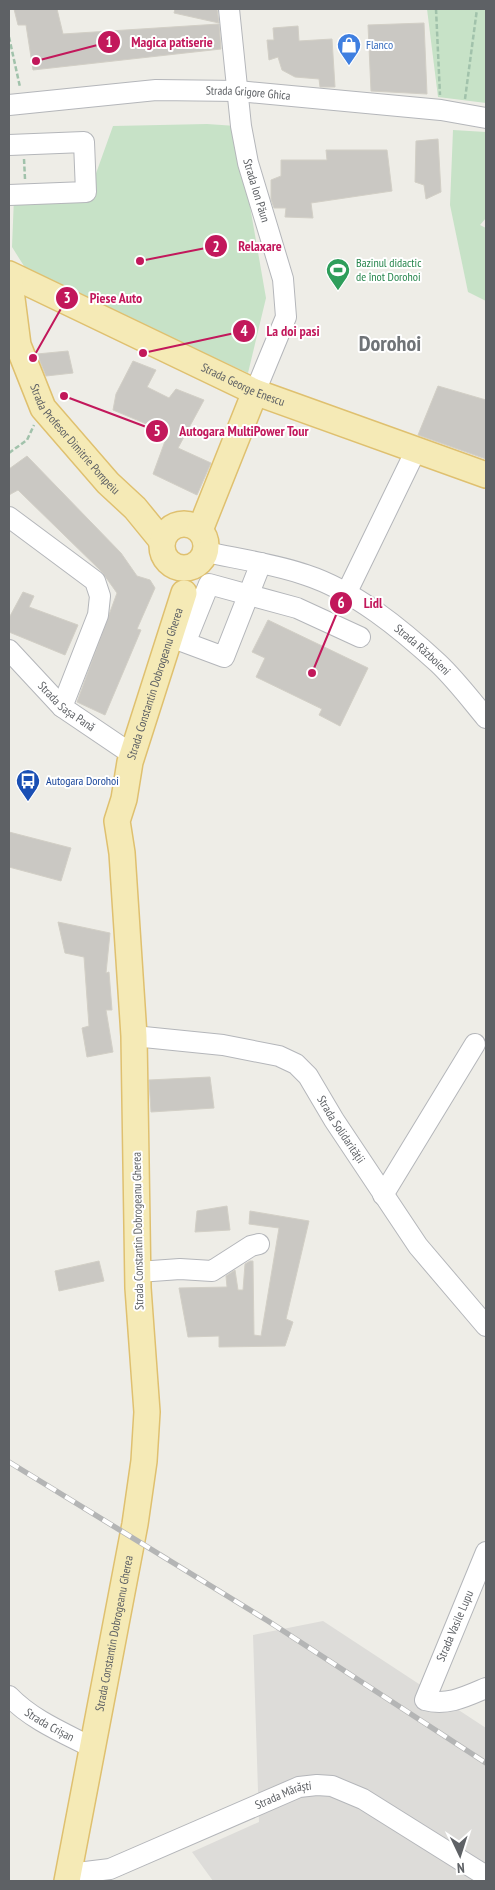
<svg xmlns="http://www.w3.org/2000/svg" width="495" height="1890" viewBox="0 0 495 1890" font-family="'PT Sans Narrow',sans-serif">
  <style>
    .industrial { fill: #dddcd9 }
    .green { fill: #c7e2c7 }
    .building { fill: #cac8c3; stroke: #d2cfc6 }
    .lines { fill: none; stroke-linecap: round; stroke-linejoin: round }
    .minor-casing { stroke: #b4b6ba; stroke-width: 22 }
    .major-casing { stroke: #dfc06f; stroke-width: 28 }
    .path { stroke: #a1c2ab; stroke-width: 2.5; stroke-dasharray: 5 2.5; stroke-linecap: butt }
    .minor { stroke: #fff; stroke-width: 20 }
    .major { stroke: #f5eab6; stroke-width: 25 }
    .rail-casing { stroke: #b4b5b5; stroke-width: 5.5 }
    .rail { stroke: #fff; stroke-width: 4; stroke-dasharray: 11; stroke-linecap: butt }
    .labels { text-anchor: middle; stroke-width: 4; stroke-linejoin: round; paint-order: stroke }
    .shop-label { font-size: 12px; fill: #366cbe; stroke: #fff; text-anchor: start }
    .street-label { font-size: 12px; fill: #5e6165; stroke: #fff }
    .leisure-label { font-size: 12px; fill: #27864d; stroke: #fff; text-anchor: start }
    .transit-label { font-size: 12px; fill: #164399; stroke: #fff; text-anchor: start }
    .town-label { font-size: 22px; font-weight: bold; fill: #6f7377; stroke: #fff }
    .leader { fill: none; stroke: #c2185b; stroke-width: 2 }
    .callout-dot { fill: #c2185b; stroke: #fff; stroke-width: 2 }
    .mark-label { font-size: 15px; text-anchor: middle; font-weight: bold; fill: #fff }
    .callout-label { font-size: 14px; text-anchor: middle; font-weight: bold; fill: #c2185b; stroke: #fff; stroke-width: 4; stroke-linejoin: round; paint-order: stroke }
  </style>
  <rect width="100%" height="100%" fill="#eeede7"/>
  <path class="industrial" d="M323 1621 486 1728V1881H213L192 1852 259 1822 253 1635Z"/>
  <g class="green">
    <path d="M427 9H486V103L438 97Z"/>
    <path d="M207 124 236 126 266 298 248 373 29 274 12 247 14 197 89 193 113 126Z"/>
    <path d="M453 130 486 132V218L480 225 486 228V301L468 292 450 205Z"/>
  </g>
  <g class="building">
    <path d="M14 9H57L63 34 219 24 221 49 33 70 26 25H18Z"/>
    <path d="M175 9H217L219 23 174 13Z"/>
    <path d="M424 23 427 94 371 91 368 25Z"/>
    <path d="M298 26 299 41 332 39 335 87H320L319 79 295 77 282 70 278 57 269 60 267 40H274L273 28Z"/>
    <path d="M438 139 441 192 426 199 424 185 415 182 416 141Z"/>
    <path d="M326 150H387L392 191 311 203 313 218 285 217 286 208H274L271 199V180L281 176V160H327Z"/>
    <path d="M68 351 73 373 46 376 37 354Z"/>
    <path d="M133 361 156 370 147 387 169 398 176 389 204 400 178 448 211 463 197 495 153 474 168 433 113 410 116 394Z"/>
    <path d="M438 386 486 400V459L418 435Z"/>
    <path d="M27 456 121 553 137 576 150 580 155 588 137 629 141 630 105 715 77 702 117 593 102 572 18 490 9 495V469Z"/>
    <path d="M23 592 34 596 29 607 78 625 65 655 9 632V618Z"/>
    <path d="M268 620 368 668 340 726 319 715 322 709 256 677 265 658 252 652Z"/>
    <path d="M9 832 71 848 61 881 9 867Z"/>
    <path d="M58 922 110 933 106 973 109 972 112 1010H106L113 1052 87 1057 82 1028 89 1026 84 957 65 953Z"/>
    <path d="M210 1077 214 1108 151 1112 149 1080Z"/>
    <path d="M227 1206 230 1230 195 1232 197 1211Z"/>
    <path d="M250 1211 309 1221 286 1319 293 1322 285 1346 219 1347V1336L188 1337 179 1288 227 1287 226 1276 235 1270 238 1290H243L245 1264 250 1261H253L254 1335 261 1336 279 1228 249 1224Z"/>
    <path d="M99 1261 104 1281 59 1291 55 1271Z"/>
  </g>
  <g class="lines">
    <g class="minor-casing">
      <g id="minor">
        <path id="s1" d="M229 9 241 126 248 163 283 279 286 317 255 392"/>
        <path id="s2" d="M9 105 156 90 238 91 441 110 486 118"/>
        <path d="M9 145 84 142 86 192 9 195"/>
        <path d="M9 517 95 581 100 596 98 615 62 707"/>
        <path id="s3" d="M206 552C239 559 274 564 306 575 355 591 401 629 438 663 456 680 471 700 486 718"/>
        <path d="M346 594 416 450"/>
        <path d="M173 638 224 657 261 563"/>
        <path d="M186 641 209 584 297 608 360 637"/>
        <path id="s4" d="M9 650 62 707 133 755"/>
        <path id="s5" d="M134 1036 223 1045 279 1056 296 1064 308 1076 334 1120 418 1246 486 1326"/>
        <path d="M383 1195 475 1044"/>
        <path d="M138 1272 180 1269 212 1271 251 1246 259 1244"/>
        <path d="M486 1552 425 1700C447 1706 465 1697 486 1688"/>
        <path id="s6" d="M9 1696C32 1720 64 1733 93 1748"/>
        <path id="s7" d="M69 1874 110 1869 299 1787 317 1785 332 1786 363 1799 486 1876"/>
      </g>
    </g>
    <g class="major-casing">
      <g id="major">
        <path id="s8" d="M9 274 255 392 486 475"/>
        <path id="s9" d="M9 275 18 345 43 408 108 483 135 508 162 541"/>
        <circle cx="184" cy="546" r="22"/>
        <path d="M200 530 255 392"/>
        <path id="s10" d="M67 1881 135 1524 144 1461 147 1412 138 1288 134 1036 122 853 117 821 124 799 130 762 184 593"/>
      </g>
    </g>
    <g class="path">
      <path d="M436 9 440 95"/>
      <path d="M9 37 20 87"/>
      <path d="M465 99 477 9"/>
      <path d="M24 159 25 179"/>
      <path d="M9 453 27 440 34 425"/>
    </g>
    <use href="#minor" class="minor"/>
    <use href="#major" class="major"/>
    <g class="rail-casing">
      <path id="rail" d="M9 1462 268 1621 486 1763"/>
    </g>
    <use href="#rail" class="rail"/>
  </g>
  <defs>
    <g id="shop-pin" transform="scale(1.25)"><path d="M0 17L-7.5 6A9.5 9.5 0 1 1 7.5 6Z" fill="#3f7fe0" stroke="#fff"/><path d="M-5-2.5h2.3a2.7 3.5 0 0 1 5.4 0H5L5.5 6h-11ZM-1.5-2.5h3a1.5 2.3 0 0 0-3 0Z" fill="#fff"/></g>
    <g id="stadium-pin" transform="scale(1.25)"><path d="M0 17L-7.5 6A9.5 9.5 0 1 1 7.5 6Z" fill="#2e9e5b" stroke="#fff"/><path d="M0-5a6.5 5 0 1 0 0 10a6.5 5 0 1 0 0-10ZM-3.5-1.8h7v3.6h-7Z" fill="#fff"/></g>
    <g id="bus-pin" transform="scale(1.25)"><path d="M0 17L-7.5 6A9.5 9.5 0 1 1 7.5 6Z" fill="#1a4fb4" stroke="#fff"/><path d="M-5-6H5V4H4V6H2V4H-2V6H-4V4H-5ZM-3.5-4V0h7V-4ZM-3.5 1.2v1.5H-2V1.2ZM2 1.2v1.5H3.5V1.2Z" fill="#fff"/></g>
  </defs>
  <g fill-rule="evenodd">
    <use href="#shop-pin" x="349" y="45"/>
    <use href="#stadium-pin" x="338" y="270"/>
    <use href="#bus-pin" x="28" y="781"/>
  </g>
  <g class="labels">
    <g class="shop-label">
      <text x="366" y="49">Flanco</text>
    </g>
    <g class="street-label">
      <text dy="4" stroke="none"><textPath href="#s2" startOffset="240">Strada Grigore Ghica</textPath></text>
      <text dy="4" stroke="none"><textPath href="#s1" startOffset="184">Strada Ion Păun</textPath></text>
      <text dy="4" stroke="none"><textPath href="#s8" startOffset="259">Strada George Enescu</textPath></text>
      <text dy="4" stroke="none"><textPath href="#s9" startOffset="182">Strada Profesor Dimitrie Pompeiu</textPath></text>
      <text dy="4" stroke="none"><textPath href="#s3" startOffset="242">Strada Războieni</textPath></text>
      <text dy="4" stroke="none"><textPath href="#s10" startOffset="1211">Strada Constantin Dobrogeanu Gherea</textPath></text>
      <text dy="4" stroke="none"><textPath href="#s4" startOffset="81">Strada Sașa Pană</textPath></text>
      <text dy="4" stroke="none"><textPath href="#s5" startOffset="245">Strada Solidarității</textPath></text>
      <text transform="translate(138 1231) rotate(-91)" y="4">Strada Constantin Dobrogeanu Gherea</text>
      <text transform="translate(455 1626) rotate(-67)" y="4">Strada Vasile Lupu</text>
      <text dy="4" stroke="none"><textPath href="#s10" startOffset="252">Strada Constantin Dobrogeanu Gherea</textPath></text>
      <text dy="4" stroke="none"><textPath href="#s6" startOffset="50">Strada Crișan</textPath></text>
      <text dy="4" stroke="none"><textPath href="#s7" startOffset="230">Strada Mărăști</textPath></text>
    </g>
    <g class="leisure-label">
      <text x="356" y="267">Bazinul didactic<tspan x="356" dy="14">de înot Dorohoi</tspan></text>
    </g>
    <g class="transit-label">
      <text x="46" y="785">Autogara Dorohoi</text>
    </g>
    <g class="town-label">
      <text x="390" y="351">Dorohoi</text>
    </g>
  </g>
  <path class="leader" d="M36 61L109 42M140 261L216 246M33 358L67 298M143 353L244 331M64 396L157 431M312 673L341 603"/>
  <g class="callout-dot">
    <circle cx="36" cy="61" r="5"/>
    <circle cx="140" cy="261" r="5"/>
    <circle cx="33" cy="358" r="5"/>
    <circle cx="143" cy="353" r="5"/>
    <circle cx="64" cy="396" r="5"/>
    <circle cx="312" cy="673" r="5"/>
    <circle cx="109" cy="42" r="12"/>
    <circle cx="216" cy="246" r="12"/>
    <circle cx="67" cy="298" r="12"/>
    <circle cx="244" cy="331" r="12"/>
    <circle cx="157" cy="431" r="12"/>
    <circle cx="341" cy="603" r="12"/>
  </g>
  <g class="mark-label">
    <text x="109" y="47">1</text>
    <text x="216" y="252">2</text>
    <text x="67" y="303">3</text>
    <text x="244" y="336">4</text>
    <text x="157" y="436">5</text>
    <text x="341" y="608">6</text>
  </g>
  <g class="callout-label">
    <text x="172" y="47">Magica patiserie</text>
    <text x="260" y="251">Relaxare</text>
    <text x="116" y="303">Piese Auto</text>
    <text x="293" y="336">La doi pasi</text>
    <text x="244" y="436">Autogara MultiPower Tour</text>
    <text x="373" y="608">Lidl</text>
  </g>
  <rect width="495" height="1890" fill="none" stroke="#5e6165" stroke-width="20"/>
  <g transform="translate(460 1855) rotate(176)" stroke="#ffffff" stroke-width="4" paint-order="stroke">
  <path d="M0-4L9 19L0 12L-9 19Z" fill="#5e6165"/>
  <text y="-8" font-size="14" font-weight="bold" text-anchor="middle" fill="#5e6165">N</text>
  </g>
</svg>
